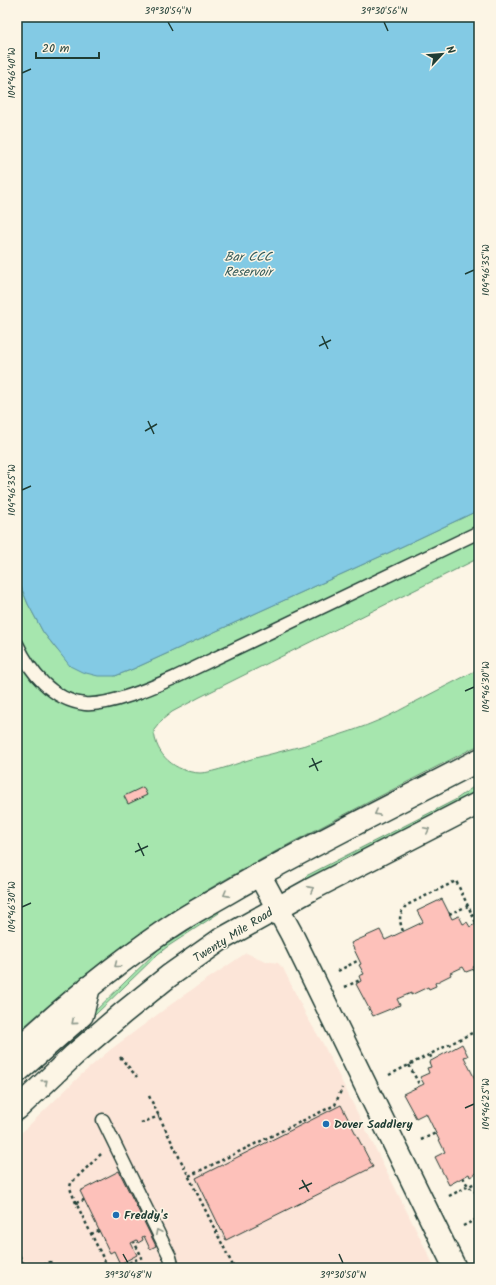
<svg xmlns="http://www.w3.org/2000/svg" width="496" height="1285" viewBox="0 0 496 1285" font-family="Kalam,sans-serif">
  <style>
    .built { fill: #fce5d8 }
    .green { fill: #a6e6ae; stroke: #629271 }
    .water { fill: #83cae4; stroke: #5b929e }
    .building { fill: #fdc1ba; stroke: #1f3d34 }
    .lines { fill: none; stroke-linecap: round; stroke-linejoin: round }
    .service-casing { stroke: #1f3d34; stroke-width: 15 }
    .minor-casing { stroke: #1f3d34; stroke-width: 25 }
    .secondary-casing { stroke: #1f3d34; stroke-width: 25 }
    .path { stroke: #1f3d34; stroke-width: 2.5; stroke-dasharray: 3 3; stroke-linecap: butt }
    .service { stroke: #fcf5e5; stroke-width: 12 }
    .minor { stroke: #fcf5e5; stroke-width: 22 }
    .secondary { stroke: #fcf5e5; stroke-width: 22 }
    .oneway { stroke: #8e998c }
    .ticks { fill: none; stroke: #1f3d34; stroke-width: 1.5 }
    .poi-dot { fill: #1f6fb2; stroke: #fcf5e5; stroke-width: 1.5 }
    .labels { text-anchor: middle; stroke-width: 3; stroke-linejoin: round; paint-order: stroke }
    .street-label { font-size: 12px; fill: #1f3d34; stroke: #fcf5e5 }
    .poi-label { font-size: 12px; font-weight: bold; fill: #1f3d34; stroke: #fcf5e5; text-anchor: start }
    .water-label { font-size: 13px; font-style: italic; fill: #335957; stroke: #fcf5e5 }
    .neatline { fill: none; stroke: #1f3d34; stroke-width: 1.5 }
    .ticks-label { font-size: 10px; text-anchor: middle; fill: #1f3d34 }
  </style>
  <rect width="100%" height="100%" fill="#fcf5e5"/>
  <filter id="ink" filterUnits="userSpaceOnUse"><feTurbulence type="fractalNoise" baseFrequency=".025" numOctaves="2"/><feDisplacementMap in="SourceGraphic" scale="8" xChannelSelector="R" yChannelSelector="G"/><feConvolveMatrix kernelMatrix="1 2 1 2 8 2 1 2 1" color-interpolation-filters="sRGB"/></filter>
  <g filter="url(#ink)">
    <path class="built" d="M246 953 266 961 278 963 283 968 307 1017 322 1042 435 1268H17V1137L82 1074 110 1050 181 997Z"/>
    <g class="green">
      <path d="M479 510V558L200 697 172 712 162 720 154 730C155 755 175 772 200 773 214 773 240 762 255 758 298 747 341 737 382 719 393 714 404 708 415 702 436 691 458 680 479 669V745C432 769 386 793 340 817 289 844 238 871 189 901 128 939 70 985 17 1033V577L28 604 43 632 58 651 115 676 133 669 388 553Z"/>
      <path d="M479 783V790L307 879 304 878 306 876 455 800Z"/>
      <path d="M218 911 219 913 167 947 158 954 95 1015 64 1041 17 1084V1080L90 1016 159 949Z"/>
    </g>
    <path class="water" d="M17 17H479V510L388 553 133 669 115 676H98L82 672 70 666 43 632 28 604 17 577Z"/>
    <g class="building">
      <path d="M143 787 147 795 128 804 124 796Z"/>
      <path d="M442 899 452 919 459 916 463 924 467 922 470 927 475 924 479 932V964L473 967 474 969 466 972 463 967 450 973 451 975 435 983 436 986 429 989 428 987 411 995V993L397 999 400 1005 373 1016 356 984 361 981 359 976 364 974 359 965 361 964 351 943 380 930 385 940 423 922 417 911Z"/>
      <path d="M462 1044 468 1056 464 1057 478 1085H479V1174L478 1172 470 1177 469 1174 449 1185 435 1157 445 1152 426 1113 416 1118 403 1094 424 1084 420 1077 429 1073 427 1068 431 1067 429 1062Z"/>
      <path d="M341 1105 373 1167 226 1240 196 1178Z"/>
      <path d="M119 1171 156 1246 150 1249 144 1236 142 1237 143 1240 138 1243 137 1240 131 1243 137 1255 120 1264 114 1251 110 1253 80 1191Z"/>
    </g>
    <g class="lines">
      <g class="service-casing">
        <g id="service">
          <path d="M17 644C30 672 52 700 85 704 110 706 153 687 176 677L479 532"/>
          <path d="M103 1120 170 1257 173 1268"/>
        </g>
      </g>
      <g class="minor-casing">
        <path id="minor" d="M259 874 291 933 455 1268"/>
      </g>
      <g class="secondary-casing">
        <g id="secondary">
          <path d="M17 1050C68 1003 122 958 181 920 200 908 221 897 241 885 319 841 399 802 479 760"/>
          <path d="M17 1072 82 1015 89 987"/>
          <path d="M17 1109 74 1055 123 1013 169 976 220 940 310 890 479 803"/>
        </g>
      </g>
      <g class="path">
        <path d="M449 914 468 906"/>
        <path d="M403 931C399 921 398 913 407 905L456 881 479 929"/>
        <path d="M338 971 359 960"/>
        <path d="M345 987 360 980"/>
        <path d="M430 1055 432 1060"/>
        <path d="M120 1057 137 1077"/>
        <path d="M409 1065 420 1086"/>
        <path d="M389 1075 474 1032"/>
        <path d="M149 1096 234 1268"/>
        <path d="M141 1123 159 1116"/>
        <path d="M421 1140 436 1133"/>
        <path d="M101 1154 71 1183 70 1187 71 1191 76 1203 108 1268"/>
        <path d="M189 1176 335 1105 342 1088"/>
        <path d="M463 1177C467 1185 470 1190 479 1193"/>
        <path d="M449 1196 479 1181"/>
        <path d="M76 1203 84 1200"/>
        <path d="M463 1226 479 1218"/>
        <path d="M91 1234 99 1231"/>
        <path d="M17 1250 25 1268"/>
        <path d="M38 1268 52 1261"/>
        <path d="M118 1268 142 1257 134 1242"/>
      </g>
      <use href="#service" class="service"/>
      <use href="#minor" class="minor"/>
      <use href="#secondary" class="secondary"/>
    </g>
    <defs><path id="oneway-chevron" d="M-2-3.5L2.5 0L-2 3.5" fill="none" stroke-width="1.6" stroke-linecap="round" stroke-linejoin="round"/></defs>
    <g class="oneway">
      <use href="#oneway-chevron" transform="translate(377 813) rotate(153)"/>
      <use href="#oneway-chevron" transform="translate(427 830) rotate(-27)"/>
      <use href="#oneway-chevron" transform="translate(311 889) rotate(-28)"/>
      <use href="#oneway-chevron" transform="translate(226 894) rotate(151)"/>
      <use href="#oneway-chevron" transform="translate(117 965) rotate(142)"/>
      <use href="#oneway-chevron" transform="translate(74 1022) rotate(140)"/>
      <use href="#oneway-chevron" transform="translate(45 1082) rotate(-41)"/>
      <use href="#oneway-chevron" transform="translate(158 1232) rotate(-117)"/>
    </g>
  </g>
  <path class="ticks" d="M168 22 173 31M384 22 388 31M22 73 31 69M465 274 474 270M322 336 328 349M319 346 331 340M148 421 154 434M145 431 157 424M22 490 31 486M465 691 474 687M312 758 318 771M309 767 322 761M138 843 144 856M135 852 148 846M22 907 31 903M465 1108 474 1104M302 1180 309 1192M299 1189 312 1183M123 1254 128 1263M339 1254 343 1263"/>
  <g class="poi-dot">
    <circle cx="326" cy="1124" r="4"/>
    <circle cx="116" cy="1215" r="4"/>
  </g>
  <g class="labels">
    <g class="street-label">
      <text transform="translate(233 935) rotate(-32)" y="4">Twenty Mile Road</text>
    </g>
    <g class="poi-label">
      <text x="334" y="1128">Dover Saddlery</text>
      <text x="124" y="1219">Freddy's</text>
    </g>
    <g class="water-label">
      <text x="248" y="261">Bar CCC<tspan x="248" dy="15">Reservoir</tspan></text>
    </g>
  </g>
  <rect width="496" height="1285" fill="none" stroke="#fcf5e5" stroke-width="44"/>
  <g transform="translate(442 54) rotate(64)" stroke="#fcf5e5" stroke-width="3" paint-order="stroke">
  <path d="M0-3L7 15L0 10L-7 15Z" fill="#1f3d34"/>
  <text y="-6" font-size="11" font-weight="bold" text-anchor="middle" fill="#1f3d34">N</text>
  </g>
  <path d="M36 52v6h63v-6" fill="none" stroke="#1f3d34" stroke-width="2"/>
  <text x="42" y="52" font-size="12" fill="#1f3d34" stroke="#fcf5e5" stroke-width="3" paint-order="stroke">20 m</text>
  <rect x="22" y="22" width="452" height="1241" class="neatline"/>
  <g class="ticks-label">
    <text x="168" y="14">39°30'54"N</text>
    <text x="384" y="14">39°30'56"N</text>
    <text transform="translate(11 73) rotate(-90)" y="4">104°46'40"W</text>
    <text transform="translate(485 270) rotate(-90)" y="4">104°46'35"W</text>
    <text transform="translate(11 490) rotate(-90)" y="4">104°46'35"W</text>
    <text transform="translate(485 687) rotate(-90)" y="4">104°46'30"W</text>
    <text transform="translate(11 907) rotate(-90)" y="4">104°46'30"W</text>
    <text transform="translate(485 1104) rotate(-90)" y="4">104°46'25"W</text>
    <text x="128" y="1278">39°30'48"N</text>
    <text x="343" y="1278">39°30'50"N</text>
  </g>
</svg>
